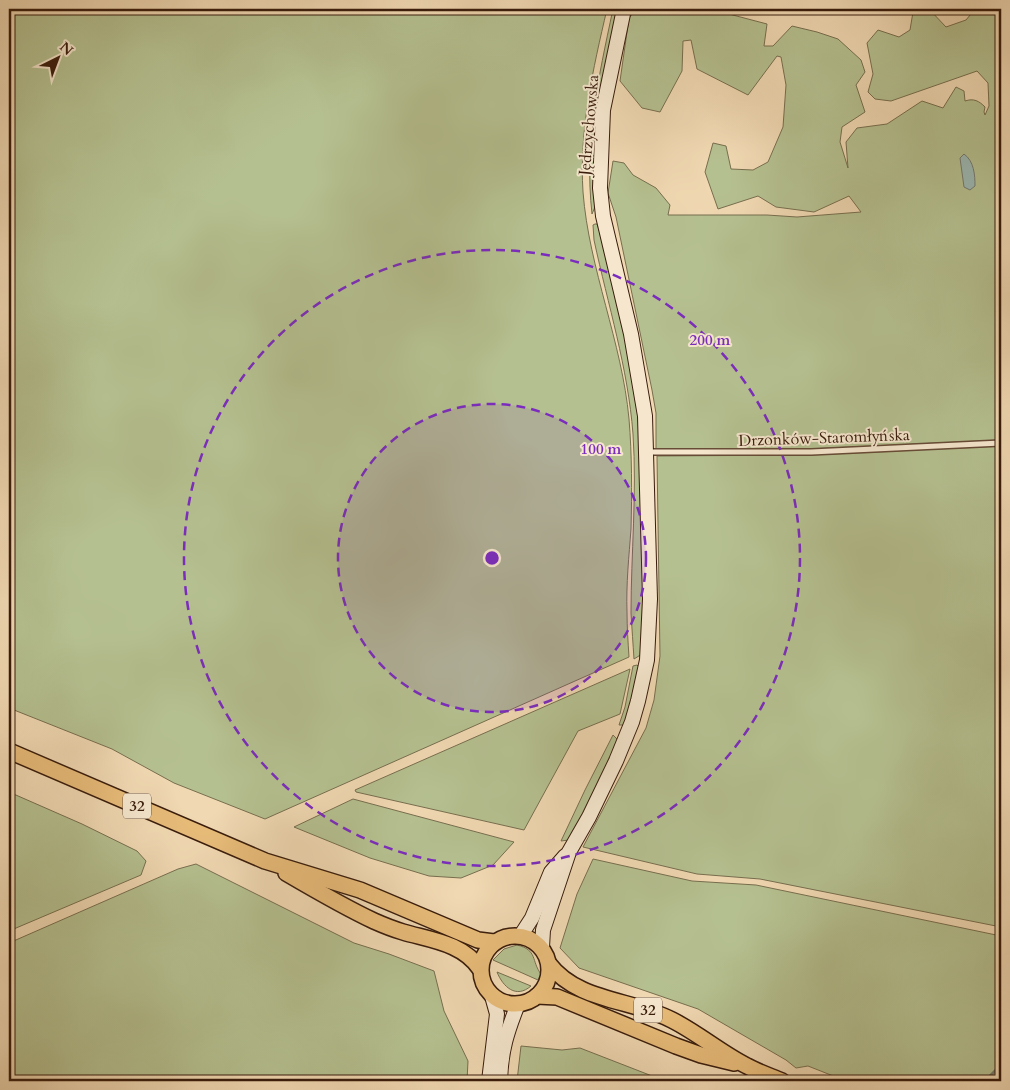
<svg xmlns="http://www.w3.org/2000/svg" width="1010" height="1090" viewBox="0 0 1010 1090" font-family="Cardo,serif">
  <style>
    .green { fill: #b5c090; stroke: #776e4e }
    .water { fill: #9bb8b3; stroke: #747a70 }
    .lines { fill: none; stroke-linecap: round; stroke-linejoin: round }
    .stream { stroke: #747a70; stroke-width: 3 }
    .service-casing { stroke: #674b36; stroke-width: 8 }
    .secondary-casing { stroke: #391c0c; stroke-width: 16 }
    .primary-casing { stroke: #391c0c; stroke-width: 18 }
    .service { stroke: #f5e6cd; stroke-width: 5 }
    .secondary { stroke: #f5e6cd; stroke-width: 14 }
    .primary { stroke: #e8bc79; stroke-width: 15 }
    .ring { fill: none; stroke: #7b2cbf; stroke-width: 2.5; stroke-dasharray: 9 6 }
    .labels { text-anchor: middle; stroke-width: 4; stroke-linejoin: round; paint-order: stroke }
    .shield { fill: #f5e6cd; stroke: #715946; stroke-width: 1 }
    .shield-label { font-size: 15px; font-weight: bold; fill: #391c0c }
    .street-label { font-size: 16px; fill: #391c0c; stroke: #f5e6cd }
    .centre { fill: #7b2cbf; stroke: #f5e6cd; stroke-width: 2.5 }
    .ring-label { font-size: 15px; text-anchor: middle; font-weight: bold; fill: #7b2cbf; stroke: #f5e6cd; stroke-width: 4; stroke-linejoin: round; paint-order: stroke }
  </style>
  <rect width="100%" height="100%" fill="#f0d8b2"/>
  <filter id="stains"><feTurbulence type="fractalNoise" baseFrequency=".004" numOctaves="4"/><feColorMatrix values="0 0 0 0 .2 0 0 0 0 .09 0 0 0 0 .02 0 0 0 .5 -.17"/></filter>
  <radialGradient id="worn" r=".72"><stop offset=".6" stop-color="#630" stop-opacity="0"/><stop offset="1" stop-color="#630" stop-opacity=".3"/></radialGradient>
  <g class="green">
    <path d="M9 9H607C593 69 579 130 583 192 589 269 622 342 629 419 632 455 632 492 631 529 629 556 626 584 627 612 627 627 628 642 629 657L265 819 174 783 112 749 9 708Z"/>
    <path d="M613 9H619L595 207 592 214C584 141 598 80 613 9Z"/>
    <path d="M637 9H710L767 24 764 46H773L792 26 817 32 838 39 861 60 865 72 856 85 865 112 842 127 840 142 848 168 846 142 857 128 887 124 922 101 943 108 956 87 964 91 965 101C974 98 979 101 985 107L984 112 985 115 989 106 988 83 977 71 891 101 875 99 868 92 873 74 867 43 878 30 899 37 910 30 913 12 916 9H929L946 27 966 20 975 9H1001V440L809 449H656V413L652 390 616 217 608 193 613 161 624 163 633 175 656 188 670 205 668 215H767L797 217 861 212 849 196 814 212 776 207 758 196 718 209 705 172 713 143 726 146 731 169 753 170 768 162 783 127 786 85 781 57 777 56 748 95 697 69 691 40 683 41 682 71 660 112 642 108 620 81 629 18Z"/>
    <path d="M595 224H597L600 233 625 332 637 396 645 539 642 654 634 659C633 644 632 629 631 613 631 554 637 494 633 434 628 368 608 305 594 240L593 225Z"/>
    <path d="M1001 446V927L760 879 697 874 583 847 646 728 654 700 660 656 657 456 810 455Z"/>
    <path d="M637 665 639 667 625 725H619L625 707 633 666Z"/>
    <path d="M630 669 620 714 578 731 524 830 356 792 355 790Z"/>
    <path d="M613 735 619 741 573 835 569 840 561 841 585 790Z"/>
    <path d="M9 792 82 824 137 851 146 861 141 875 9 931Z"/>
    <path d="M353 799 514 842 493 865 461 878 429 876 370 858 294 827Z"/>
    <path d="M593 859 692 881 756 885 1001 936V1081H846L808 1066 796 1068 786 1060 698 1009 579 968 560 948 577 894Z"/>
    <path d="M196 864 354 943 389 954 434 971 444 1011 468 1061 467 1081H9V943L178 869Z"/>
    <path d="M517 945C538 950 531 961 541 974L538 980 493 960 504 949Z"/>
    <path d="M497 972 531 986C516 999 503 987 497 972Z"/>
    <path d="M521 1046 562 1050 580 1048 665 1081H517Z"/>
  </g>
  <path class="water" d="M964 154C974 161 975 175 975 186L970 190 964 187 960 158Z"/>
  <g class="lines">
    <path class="stream" d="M985 1081 1001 1065"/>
    <g class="service-casing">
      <path id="service" d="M647 452H811L1001 443"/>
    </g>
    <g class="secondary-casing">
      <g id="secondary">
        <path d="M521 935 532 918 551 872 565 856"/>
        <path d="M542 947 543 930 569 852 589 817 616 761 632 722 638 701 647 660 650 599 645 416 631 334 603 216 600 188 603 110 624 9"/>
        <path d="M489 1081 497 1014 492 996"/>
        <path d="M500 1081C501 1050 507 1032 518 1004"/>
      </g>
    </g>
    <g class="primary-casing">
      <g id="primary">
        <path d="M9 751 265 861 360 890 478 940 494 942"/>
        <path d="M286 873C315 890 344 907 374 921 383 925 393 929 403 932 430 940 463 943 480 969"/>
        <circle cx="515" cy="970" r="34"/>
        <path d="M549 964C578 1002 632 999 672 1020 698 1033 721 1053 747 1066 758 1072 770 1076 782 1081"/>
        <path d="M537 996 557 997 676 1046 701 1055 734 1063"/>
      </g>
    </g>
    <use href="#service" class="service"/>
    <use href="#secondary" class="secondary"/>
    <use href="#primary" class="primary"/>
  </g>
  <circle cx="492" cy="558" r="154" fill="#7b2cbf" fill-opacity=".12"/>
  <g class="ring">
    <circle cx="492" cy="558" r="154"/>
    <circle cx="492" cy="558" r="308"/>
  </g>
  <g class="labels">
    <g class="shield">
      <rect x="123" y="793.5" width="28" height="25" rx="4"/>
      <rect x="634" y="997.5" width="28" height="25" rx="4"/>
    </g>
    <g class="shield-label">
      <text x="137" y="811">32</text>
      <text x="648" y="1015">32</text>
    </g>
    <g class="street-label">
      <text transform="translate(588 125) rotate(-85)" y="6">Jędrzychowska</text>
      <text transform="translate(824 437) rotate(-2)" y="6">Drzonków-Staromłyńska</text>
    </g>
  </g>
  <circle cx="492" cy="558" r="8" class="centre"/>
  <g class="ring-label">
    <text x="710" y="345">200 m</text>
    <text x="601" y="454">100 m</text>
  </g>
  <rect width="1010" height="1090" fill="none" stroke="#f0d8b2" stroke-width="30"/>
  <rect x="10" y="10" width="990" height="1070" fill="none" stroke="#391c0c" stroke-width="2.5"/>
  <rect x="15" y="15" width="980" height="1060" fill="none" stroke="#391c0c"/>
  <g transform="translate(58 58) rotate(42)" stroke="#f5e6cd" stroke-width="4" paint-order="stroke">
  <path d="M0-4L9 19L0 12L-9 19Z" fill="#391c0c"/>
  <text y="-8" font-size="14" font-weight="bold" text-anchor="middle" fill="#391c0c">N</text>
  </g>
  <rect width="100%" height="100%" filter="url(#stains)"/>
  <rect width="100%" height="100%" fill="url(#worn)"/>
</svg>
